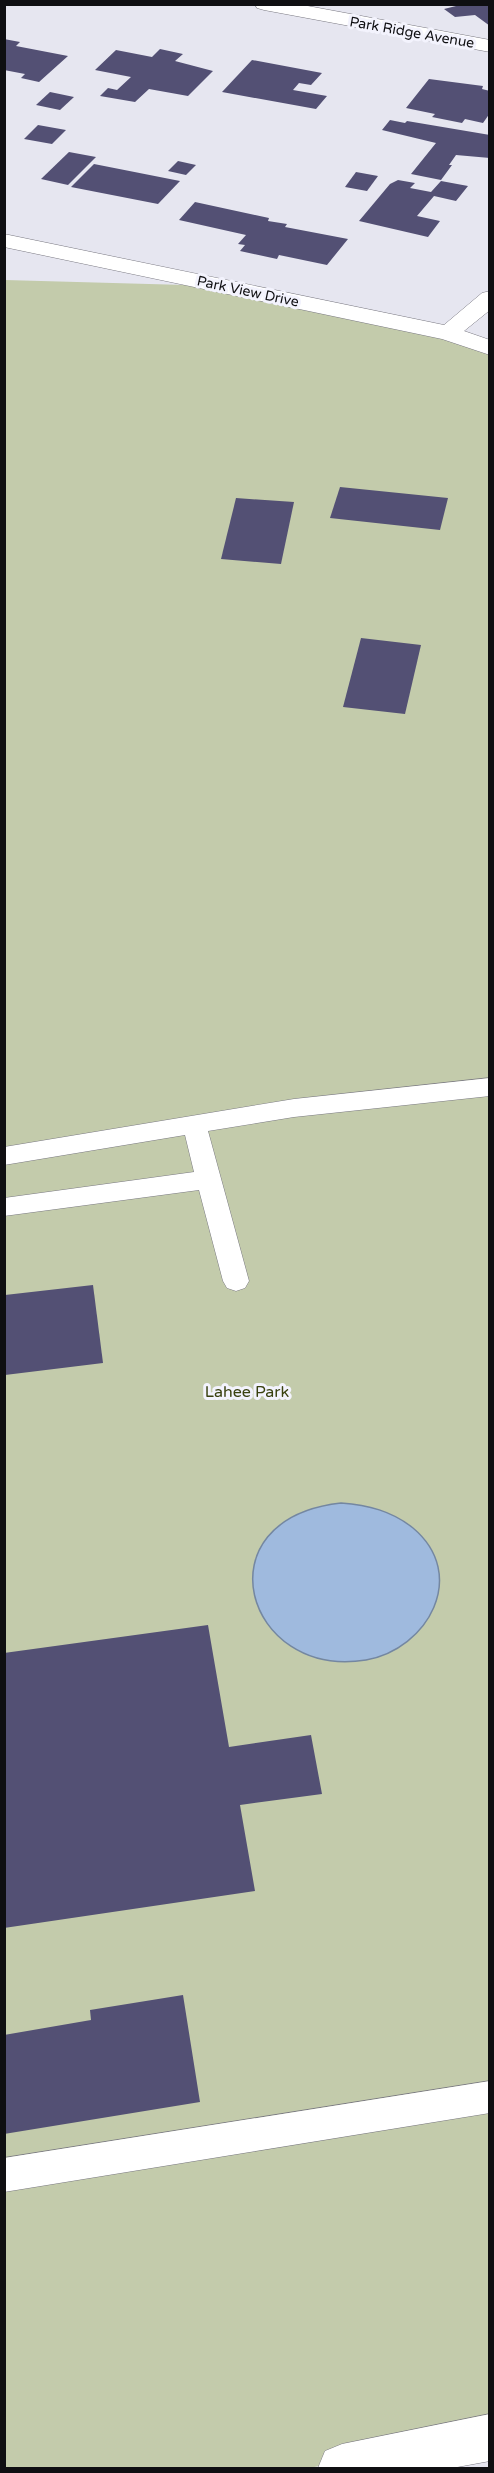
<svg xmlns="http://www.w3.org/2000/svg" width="494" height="2473" viewBox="0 0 494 2473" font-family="'Varela Round',sans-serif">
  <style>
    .green { fill: #c3cbab }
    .water { fill: #9fbade; stroke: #7487a1; stroke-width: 1.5 }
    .building { fill: #535074 }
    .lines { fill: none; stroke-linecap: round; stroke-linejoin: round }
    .service-casing { stroke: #7a7982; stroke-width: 1 }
    .minor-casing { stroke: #7a7982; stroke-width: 1 }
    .service { fill: #fff; fill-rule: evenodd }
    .minor { fill: #fff; fill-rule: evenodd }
    .labels { text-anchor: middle; stroke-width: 6; stroke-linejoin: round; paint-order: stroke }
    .far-street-label { font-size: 14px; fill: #0f0f12; stroke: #f3f3fd }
    .park-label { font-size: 16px; fill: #39410f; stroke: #f3f3fd }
  </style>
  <rect width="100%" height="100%" fill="#e6e6f0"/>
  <path class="green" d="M5 280 221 286 489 348V2434L309 2468H5Z"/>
  <path class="water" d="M341 1503C368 1505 392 1511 413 1528 469 1575 428 1649 366 1660 245 1680 198 1519 341 1503Z"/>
  <g class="building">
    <path d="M464 4H490V26L475 15 455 17 444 9Z"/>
    <path d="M4 39 20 42 16 46 68 56 39 82 21 78 25 74 4 70Z"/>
    <path d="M160 49 183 54 175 61 213 71 188 96 149 89 135 102 100 96 108 88 117 90 131 77 95 70 116 50 152 57Z"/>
    <path d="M252 60 322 73 311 85 299 83 293 90 327 96 316 109 222 92Z"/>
    <path d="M429 79 483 86 482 89 490 91V113L483 123 465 119 462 123 432 117 435 114 406 108Z"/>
    <path d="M50 92 74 97 60 110 36 105Z"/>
    <path d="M390 120 405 123 407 121 490 135V158L456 155 449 165H452L441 180 411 174 436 143 382 130Z"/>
    <path d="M38 125 66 130 52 144 24 139Z"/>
    <path d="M69 152 96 157 68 185 41 179Z"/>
    <path d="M178 161 196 165 186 175 168 171Z"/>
    <path d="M94 164 180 181 158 204 71 187Z"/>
    <path d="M356 172 378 176 367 191 345 187Z"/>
    <path d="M398 180 415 183 410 188 431 192 441 181 468 186 456 201 434 196 417 216 440 221 428 237 359 221 390 184Z"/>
    <path d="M195 202 269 218 268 221 287 224 285 227 348 239 327 265 279 255 277 259 240 251 245 245 238 244 246 235 179 220Z"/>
    <path d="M340 487 448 498 440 530 330 518Z"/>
    <path d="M236 498 294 502 281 564 221 559Z"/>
    <path d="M361 638 421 645 405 714 343 707Z"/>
    <path d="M93 1285 103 1363 5 1375V1295Z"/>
    <path d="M208 1625 229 1747 311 1735 322 1794 240 1805 255 1891 4 1928V1653Z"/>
    <path d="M183 1995 200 2102 4 2134V2035L91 2020 90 2010Z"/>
  </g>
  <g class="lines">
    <g class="service-casing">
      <g id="service">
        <path d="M490 1078V1096L294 1117 208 1131 249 1281 245 1288 236 1291 227 1288 223 1281 199 1190 4 1216V1198L194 1172 185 1135 4 1165V1147L294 1099Z"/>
        <path d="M490 2081V2113L4 2192V2158Z"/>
      </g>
    </g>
    <g class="minor-casing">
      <g id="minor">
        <path d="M255 4H297L490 40V52L264 10 257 8Z"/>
        <path d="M4 234 444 325 482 293 490 291V310L464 331 490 340V355L442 339 4 247Z"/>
        <path d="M490 2414V2461L452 2468H318L325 2451 342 2444Z"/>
      </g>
    </g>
    <use href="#service" class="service"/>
    <use href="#minor" class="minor"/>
  </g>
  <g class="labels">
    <g class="far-street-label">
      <text transform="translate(412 32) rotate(10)" y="5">Park Ridge Avenue</text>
      <text transform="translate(248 291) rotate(12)" y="5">Park View Drive</text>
    </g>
    <g class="park-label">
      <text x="247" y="1397">Lahee Park</text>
    </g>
  </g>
  <rect width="494" height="2473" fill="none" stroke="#0f0f12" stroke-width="12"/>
</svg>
